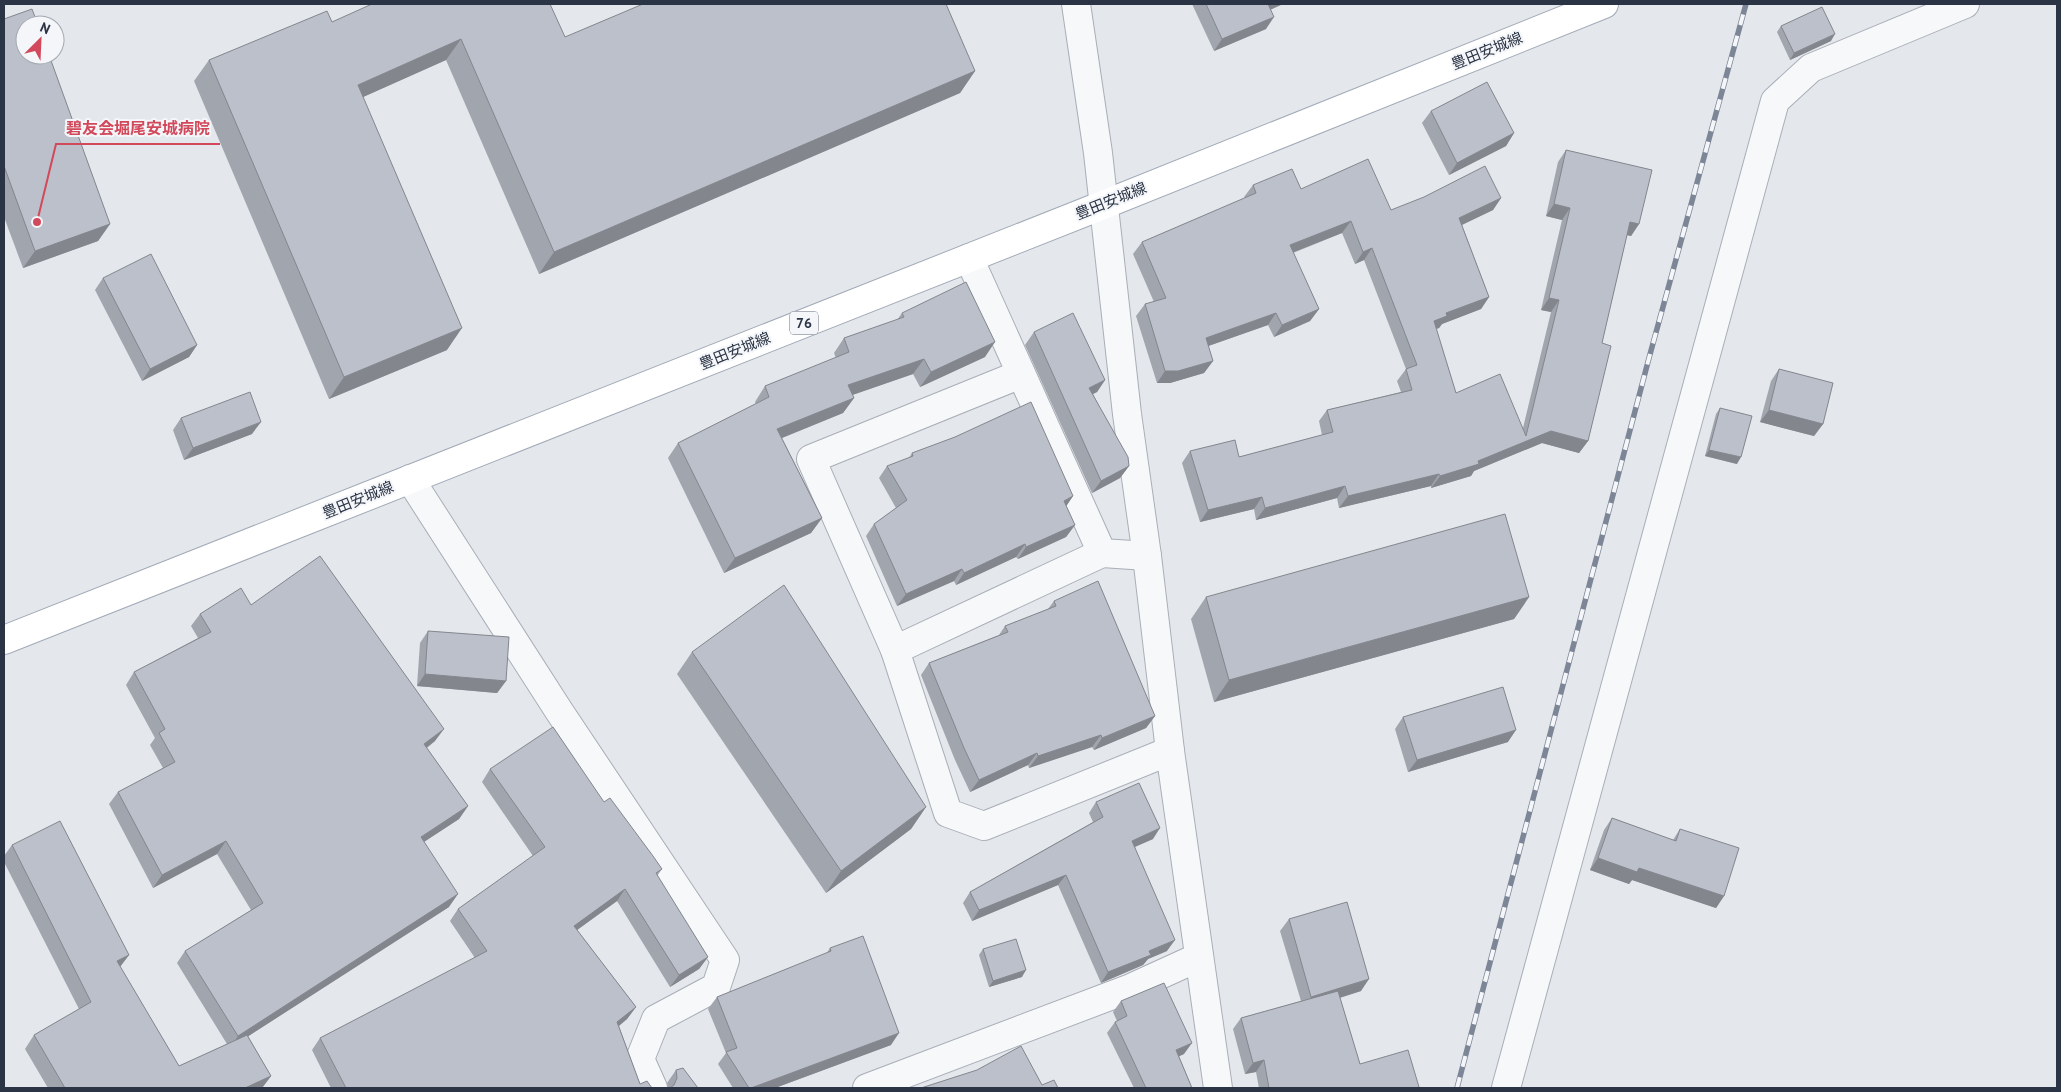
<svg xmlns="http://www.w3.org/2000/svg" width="2061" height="1092" viewBox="0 0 2061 1092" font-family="'PT Sans','Noto Sans JP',sans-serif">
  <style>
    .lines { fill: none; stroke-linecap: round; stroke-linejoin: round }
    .minor-casing { stroke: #a9aeb7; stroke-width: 30 }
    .primary-casing { stroke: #a3abb8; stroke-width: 30 }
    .minor { stroke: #f7f8fa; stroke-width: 28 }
    .primary { stroke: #fff; stroke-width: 28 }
    .rail-casing { stroke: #7d8696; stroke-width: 5.5 }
    .rail { stroke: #f4f6f9; stroke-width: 4; stroke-dasharray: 11; stroke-linecap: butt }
    .wall { fill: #a1a5ae }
    .shaded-wall { fill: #83868d }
    .building { fill: #bbc0ca; stroke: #83868d }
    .labels { text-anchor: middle; stroke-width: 4; stroke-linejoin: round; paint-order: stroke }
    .shield { fill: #f4f6f9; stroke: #676e7b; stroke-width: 1 }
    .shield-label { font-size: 14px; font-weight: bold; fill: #2b3445 }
    .street-label { font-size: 15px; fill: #2b3445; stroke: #f4f6f9 }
    .leader { fill: none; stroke: #d1495b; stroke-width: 2 }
    .callout-dot { fill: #d1495b; stroke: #f4f6f9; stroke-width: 2 }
    .callout-label { font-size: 16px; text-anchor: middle; font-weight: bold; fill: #d1495b; stroke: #f4f6f9; stroke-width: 4; stroke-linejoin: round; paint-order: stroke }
  </style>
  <rect width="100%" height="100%" fill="#e4e7ec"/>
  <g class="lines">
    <g class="minor-casing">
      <g id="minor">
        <path d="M1076 4 1098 153 1127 414 1147 556 1170 751 1218 1088"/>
        <path d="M969 258 1102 553 1147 556"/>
        <path d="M1021 374 811 459 895 650 1102 553"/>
        <path d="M410 479 559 711 725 960 716 987 656 1019 640 1059 653 1088"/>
        <path d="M895 650 948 813 984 826 1170 751"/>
        <path d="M867 1088 1131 988 1199 957"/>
        <path d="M1506 1088 1775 101 1811 68 1965 4"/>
      </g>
    </g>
    <g class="primary-casing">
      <path id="primary" d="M4 640 1103 205 1604 4"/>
    </g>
    <use href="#minor" class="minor"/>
    <use href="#primary" class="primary"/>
    <g class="rail-casing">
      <path id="rail" d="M1457 1088 1649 358 1746 4"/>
    </g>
    <use href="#rail" class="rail"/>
  </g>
  <g class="wall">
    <path d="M1192 4H1283L1271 9 1266 29 1214 51Z"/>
    <path d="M4 19 110 224 98 241 23 268 4 217Z"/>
    <path d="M332 22 565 37 975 71 960 93 539 274 446 60 363 97 447 350 329 399 194 81 209 60Z"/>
    <path d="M1781 26 1831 41 1790 60 1777 32Z"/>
    <path d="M1431 111 1514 133 1506 146 1449 175 1422 123Z"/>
    <path d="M1566 150 1639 224 1631 236 1627 235 1602 343 1588 441 1579 453 1542 443 1474 471 1471 476 1431 488V486L1339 508 1337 498 1256 520 1254 509 1200 522 1182 463 1190 451 1239 457 1322 435 1319 421 1327 410 1401 392 1397 381 1406 369 1364 260 1355 264 1342 233 1293 253 1319 309 1310 321 1274 337 1268 325 1208 346 1213 361 1204 373 1170 383H1157L1136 316 1145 304 1154 302 1133 254 1142 242 1245 198 1244 197 1253 185 1301 189 1391 210 1501 198 1493 210 1462 225 1489 297 1481 309 1442 324 1439 328 1436 329 1456 393 1523 428 1551 312 1541 310 1562 220 1546 216 1558 162Z"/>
    <path d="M103 278 197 345 189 357 142 381 95 290Z"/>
    <path d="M902 313 985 357 920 387 913 374 852 395 854 398 843 413 782 438 822 518 811 533 724 573 668 458 678 443 756 404 755 402 765 386 836 358 834 353 844 338 897 320Z"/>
    <path d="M1034 332 1105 380 1097 392 1093 394 1129 466 1120 478 1092 493 1025 345Z"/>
    <path d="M1779 369 1823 424 1814 436 1760 422 1771 381Z"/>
    <path d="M1720 408 1737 464 1705 456 1716 414Z"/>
    <path d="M181 418 252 434 184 460 173 430Z"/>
    <path d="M912 453 1073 496 1066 506 1075 525 1066 537 1018 559 1016 557 956 585 954 581 897 606 866 536 874 524 896 508 879 478 887 466 909 458Z"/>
    <path d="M1206 597H1529L1514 619 1214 702 1191 619Z"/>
    <path d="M1054 601 1155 716 1146 728 1094 750 1092 747 1029 768 1028 765 970 792 955 760 921 675 929 663 999 635 1005 626 1048 609Z"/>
    <path d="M251 605 435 741 427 748 468 806 459 819 424 842 449 907 248 1036 271 1076 262 1088H48L25 1049 34 1035 79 1009 4 862V856L12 845 129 955 120 967 179 1066 227 1044 177 963 185 951 251 910 217 854 153 888 109 804 118 792 163 768 150 745 155 738 126 685 134 672 198 638 191 626 200 614Z"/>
    <path d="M428 631 506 681 497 693 417 686 420 643Z"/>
    <path d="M692 652 926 807 911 829 826 893 677 674Z"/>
    <path d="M1403 717 1508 742 1408 772 1395 729Z"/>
    <path d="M490 769 604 802 662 869 657 876 708 957 699 969 670 987 617 901 577 930 636 1007 627 1019 619 1026 640 1084 652 1088H331L312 1050 320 1038 475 958 450 921 458 909 533 856 482 782Z"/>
    <path d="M1096 802 1153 839 1135 847 1167 951 1148 959 1143 965 1101 983 1058 885 972 921 963 903 970 892 1093 822 1089 813Z"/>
    <path d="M1612 818 1673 840 1680 829 1724 896 1716 908 1632 880 1629 884 1590 870 1604 830Z"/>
    <path d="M1289 919 1361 991 1340 998 1360 1064 1419 1087V1088H1259L1256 1072 1245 1074 1233 1029 1241 1018 1301 1001 1280 931Z"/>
    <path d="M830 948 891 1045 775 1088H733L718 1064 726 1053 708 1009 717 997 826 954Z"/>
    <path d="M983 949 1022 977 989 987 979 955Z"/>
    <path d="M1121 1001 1184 1054 1179 1056 1192 1088H1134L1107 1033 1115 1022 1117 1021 1113 1012Z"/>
    <path d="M676 1070 698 1088H668L667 1083Z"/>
  </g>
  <g class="shaded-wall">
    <path d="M1267 4H1283L1259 15Z"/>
    <path d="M1274 17 1266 29 1214 51 1222 39Z"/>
    <path d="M1835 34 1831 41 1790 60 1794 53Z"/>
    <path d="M461 39 446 60 343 106 358 85Z"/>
    <path d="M975 71 960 93 539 274 554 252Z"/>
    <path d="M1514 133 1506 146 1449 175 1457 163Z"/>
    <path d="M1501 198 1493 210 1451 230 1459 218Z"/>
    <path d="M1554 204 1570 208 1562 220 1546 216Z"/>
    <path d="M1351 221 1342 233 1281 257 1290 245Z"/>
    <path d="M1630 222 1639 224 1631 236 1621 234Z"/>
    <path d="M110 224 98 241 23 268 35 251Z"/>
    <path d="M1372 248 1364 260 1355 264 1363 252Z"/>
    <path d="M1489 297 1481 309 1442 324 1439 328 1425 333 1434 321 1446 313Z"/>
    <path d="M1549 298 1559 300 1551 312 1541 310Z"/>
    <path d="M1319 309 1310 321 1274 337 1282 325Z"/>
    <path d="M1276 313 1268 325 1197 350 1206 338Z"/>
    <path d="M462 328 447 350 329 399 344 377Z"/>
    <path d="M995 342 985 357 920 387 931 372Z"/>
    <path d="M197 345 189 357 142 381 150 369Z"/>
    <path d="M924 359 913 374 838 400 848 385Z"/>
    <path d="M1213 361 1204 373 1170 383H1157L1165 371Z"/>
    <path d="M1105 380 1097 392 1081 400 1089 388Z"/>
    <path d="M854 398 843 413 767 444 777 429Z"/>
    <path d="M1769 410 1823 424 1814 436 1760 422Z"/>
    <path d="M261 422 252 434 184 460 193 448Z"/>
    <path d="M1551 431 1588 441 1579 453 1542 443 1474 471 1471 476 1431 488 1440 476Z"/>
    <path d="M1709 450 1741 457 1737 464 1705 456Z"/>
    <path d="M1129 466 1120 478 1092 493 1101 481Z"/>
    <path d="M1439 474 1431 486 1339 508 1348 496Z"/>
    <path d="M1345 486 1337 498 1256 520 1265 508Z"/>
    <path d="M1073 496 1065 508 1064 501Z"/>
    <path d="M1262 497 1254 509 1200 522 1208 510Z"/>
    <path d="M822 518 811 533 724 573 735 558Z"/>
    <path d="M1075 525 1066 537 1018 559 1026 547Z"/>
    <path d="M1025 544 1016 557 956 585 964 573Z"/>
    <path d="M962 569 954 581 897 606 906 594Z"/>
    <path d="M1529 597 1514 619 1214 702 1229 680Z"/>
    <path d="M425 674 506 681 497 693 417 686Z"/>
    <path d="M1155 716 1146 728 1094 750 1102 738Z"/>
    <path d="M444 729 435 741 415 756 424 744Z"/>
    <path d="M1516 730 1508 742 1408 772 1417 760Z"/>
    <path d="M1101 735 1092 747 1029 768 1038 756Z"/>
    <path d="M1037 753 1028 765 970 792 979 780Z"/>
    <path d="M468 806 459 819 413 849 421 837Z"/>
    <path d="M926 807 911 829 826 893 841 871Z"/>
    <path d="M1160 828 1153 839 1125 851 1132 841Z"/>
    <path d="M226 841 217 854 153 888 162 875Z"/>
    <path d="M1598 858 1639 868 1724 896 1716 908 1632 880 1629 884 1590 870Z"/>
    <path d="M1066 875 1058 885 972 921 979 910Z"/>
    <path d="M625 889 617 901 566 938 574 926Z"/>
    <path d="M458 894 449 907 230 1048 238 1036Z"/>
    <path d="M1175 940 1167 951 1148 959 1143 965 1101 983 1108 972 1149 951Z"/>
    <path d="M129 955 119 968 117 961Z"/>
    <path d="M708 957 699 969 670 987 679 975Z"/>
    <path d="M1026 970 1022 977 989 987 993 981Z"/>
    <path d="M1369 979 1361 991 1303 1009 1311 997Z"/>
    <path d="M636 1007 627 1019 609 1034 617 1022Z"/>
    <path d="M899 1033 891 1045 775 1088H751Z"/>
    <path d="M1192 1043 1184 1054 1169 1061 1176 1050Z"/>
    <path d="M1264 1060 1256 1072 1245 1074 1253 1063Z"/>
    <path d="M271 1076 262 1088H245Z"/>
  </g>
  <g class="building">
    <path d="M372 4H550L565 37 643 4H946L975 71 554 252 461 39 358 85 462 328 344 377 209 60 327 11 332 22Z"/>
    <path d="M1206 4H1268L1274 17 1222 39Z"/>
    <path d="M1822 7 1835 34 1794 53 1781 26Z"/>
    <path d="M32 9 38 25H25V55H49L110 224 35 251 4 166V19Z"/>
    <path d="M1487 82 1514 133 1457 163 1431 111Z"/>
    <path d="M1566 150 1652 170 1639 224 1630 222 1602 343 1611 346 1588 441 1551 431 1478 461 1479 464 1440 476 1439 474 1348 496 1345 486 1265 508 1262 497 1208 510 1190 451 1235 440 1239 457 1333 432 1327 410 1412 390 1406 369 1417 365 1372 248 1363 252 1351 221 1290 245 1319 309 1282 325 1276 313 1206 338 1213 361 1178 371H1165L1145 304 1166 298 1142 242 1256 193 1253 185 1292 169 1301 189 1368 159 1391 210 1424 197 1485 166 1501 198 1459 218 1489 297 1446 313 1447 316 1434 321 1456 393 1500 374 1526 436 1559 300 1549 298 1570 208 1554 204Z"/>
    <path d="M151 254 197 345 150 369 103 278Z"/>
    <path d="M966 282 995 342 931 372 924 359 848 385 854 398 777 429 822 518 735 558 678 443 769 397 765 386 849 352 844 338 904 317 902 313Z"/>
    <path d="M1073 313 1105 380 1089 388 1128 457 1129 466 1101 481 1034 332Z"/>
    <path d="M1779 369 1833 383 1823 424 1769 410Z"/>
    <path d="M250 392 261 422 193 448 181 418Z"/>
    <path d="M1031 402 1073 496 1064 501 1075 525 1026 547 1025 544 964 573 962 569 906 594 874 524 907 500 887 466 913 456 912 453 955 437Z"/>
    <path d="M1720 408 1752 416 1741 457 1709 450Z"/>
    <path d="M1505 514 1529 597 1229 680 1206 597Z"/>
    <path d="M320 556 444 729 424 744 468 806 421 837 458 894 238 1036 185 951 263 903 226 841 162 875 118 792 175 762 159 733 165 729 134 672 211 632 200 614 241 588 251 605Z"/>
    <path d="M1098 581 1155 716 1102 738 1101 735 1038 756 1037 753 979 780 964 748 929 663 1008 632 1005 626 1056 606 1054 601Z"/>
    <path d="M784 585 926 807 841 871 692 652Z"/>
    <path d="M428 631 509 637 506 681 425 674Z"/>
    <path d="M1503 687 1516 730 1417 760 1403 717Z"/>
    <path d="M553 727 604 802 610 798 653 856 662 869 656 873 708 957 679 975 625 889 574 926 636 1007 617 1022 640 1084 647 1081 652 1088H346L320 1038 487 951 458 909 545 847 490 769Z"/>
    <path d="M1139 783 1160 828 1132 841 1175 940 1149 951 1151 955 1108 972 1066 875 979 910 970 892 1103 817 1096 802Z"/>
    <path d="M1612 818 1676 841 1680 829 1739 848 1724 896 1639 868 1637 872 1598 858Z"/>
    <path d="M60 821 129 955 117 961 179 1066 247 1035 271 1076 245 1088H65L34 1035 91 1002 12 845Z"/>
    <path d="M1347 902 1369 979 1311 997 1289 919Z"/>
    <path d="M863 936 899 1033 751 1088H749L726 1052 737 1048 717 997 831 951 830 948Z"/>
    <path d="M1016 939 1026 970 993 981 983 949Z"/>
    <path d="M1164 983 1192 1043 1176 1050 1192 1088H1146L1115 1022 1127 1016 1121 1001Z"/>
    <path d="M1338 991 1360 1064 1408 1050 1419 1087 1416 1088H1269L1264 1060 1253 1063 1241 1018Z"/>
    <path d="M1021 1046 1042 1085 1054 1080 1058 1088H921L977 1070Z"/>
    <path d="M683 1068 698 1088H670L674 1085 677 1078 676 1070Z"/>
  </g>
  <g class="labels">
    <rect class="shield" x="790" y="311.5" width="28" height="23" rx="4"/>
    <g class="shield-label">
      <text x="804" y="328">76</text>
    </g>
    <g class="street-label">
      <text transform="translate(1487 51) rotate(-22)" y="5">豊田安城線</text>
      <text transform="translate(1111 201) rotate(-22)" y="5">豊田安城線</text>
      <text transform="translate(735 351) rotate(-22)" y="5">豊田安城線</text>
      <text transform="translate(358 500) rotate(-22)" y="5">豊田安城線</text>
    </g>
  </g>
  <path class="leader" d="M37 222L56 144H220"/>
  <circle class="callout-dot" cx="37" cy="222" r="5"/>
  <g class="callout-label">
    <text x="138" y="134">碧友会堀尾安城病院</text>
  </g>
  <rect width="2061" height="1092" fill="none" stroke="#2b3445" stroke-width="10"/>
  <g transform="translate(40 40) rotate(24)"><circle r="24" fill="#f4f6f9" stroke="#a4a8b1"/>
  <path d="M0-4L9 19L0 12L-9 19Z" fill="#d1495b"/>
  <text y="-8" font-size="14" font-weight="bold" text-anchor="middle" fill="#2b3445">N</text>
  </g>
</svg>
